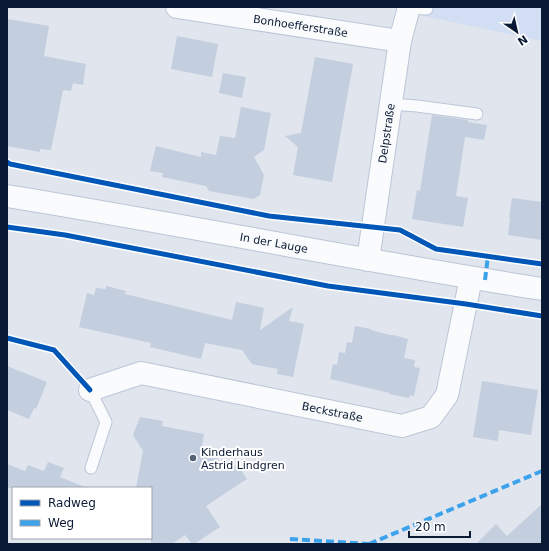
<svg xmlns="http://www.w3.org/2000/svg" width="549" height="551" viewBox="0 0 549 551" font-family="'DejaVu Sans',sans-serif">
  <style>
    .built { fill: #d2def3 }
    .building { fill: #c3cedf }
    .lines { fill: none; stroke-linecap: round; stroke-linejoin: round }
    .lane-casing { stroke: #bcc6d8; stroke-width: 13 }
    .street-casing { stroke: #bcc6d8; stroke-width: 24 }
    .secondary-casing { stroke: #bcc6d8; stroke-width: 24 }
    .lane { stroke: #fafbfc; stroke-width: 11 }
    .street { stroke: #fafbfc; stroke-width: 22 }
    .secondary { stroke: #fafbfc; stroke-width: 22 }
    .quiet { stroke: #3ca2eb; stroke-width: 4; stroke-dasharray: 8 4; stroke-linecap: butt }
    .cycleway-casing { stroke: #fff; stroke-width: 8 }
    .cycleway { stroke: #0057b8; stroke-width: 5 }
    .poi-dot { fill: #556175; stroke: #fff; stroke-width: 1.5 }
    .labels { text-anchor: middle; stroke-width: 4; stroke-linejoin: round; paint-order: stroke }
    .street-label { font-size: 11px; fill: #0a1a34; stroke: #fff }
    .poi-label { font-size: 11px; fill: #0a1a34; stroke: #fff; text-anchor: start }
  </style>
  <rect width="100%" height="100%" fill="#e1e5ed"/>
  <path class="built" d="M427 7H542V41L424 16Z"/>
  <g class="building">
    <path d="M7 19 49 26 44 56 86 64 83 85 73 83 71 91 63 90 51 150 40 149V152L7 146Z"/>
    <path d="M177 36 218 44 212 77 171 69Z"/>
    <path d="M315 57 353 64 332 182 293 175 298 147 285 136 301 133Z"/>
    <path d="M223 73 246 77 242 98 219 93Z"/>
    <path d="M241 107 271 113 264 150 254 157 264 175 260 195 254 199 209 191 206 186 162 177 163 173 150 171 156 146 201 157V152L216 155 220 136 235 138Z"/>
    <path d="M432 115 468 120V122L487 125 484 140 465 137 456 196 468 198 463 227 412 219 417 190 420 191Z"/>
    <path d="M512 198 542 202V240L508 235 510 218 509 217Z"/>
    <path d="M106 286 126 291 125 294 232 320 236 302 264 308 260 330 293 307 289 321 304 324 293 377 277 374 278 369 252 364 242 350 205 343 201 359 150 347 151 343 79 327 87 293 94 295 96 288 106 289Z"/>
    <path d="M355 326 371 329V330L389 335H393L408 339 404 358 415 360 414 367 420 368 414 396 410 395 409 398 389 394 390 393 330 379 333 364 337 365 339 352 345 353 347 342 352 343Z"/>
    <path d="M7 366 47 382 36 409 34 408 29 419 7 410Z"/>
    <path d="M482 381 538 390 531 435 499 430 498 441 473 437Z"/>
    <path d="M140 417 163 421 162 426 204 434 202 447 210 448 226 471 237 464 247 479 206 506 220 527 194 544H192L185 535 172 544H151V488H136L143 451 133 435Z"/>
    <path d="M48 462 64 468 60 477 85 487V488H7V464L25 471 28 465 44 471Z"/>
    <path d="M542 504V544H476L496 524 507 536Z"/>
  </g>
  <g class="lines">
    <g class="lane-casing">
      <g id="lane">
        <path d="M409 8 427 9"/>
        <path d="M391 104 417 106 477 114"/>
        <path d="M90 390 106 422 91 468"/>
      </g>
    </g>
    <g class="street-casing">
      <g id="street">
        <path id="s1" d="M177 7 400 41"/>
        <path id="s2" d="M368 260 400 41 409 7"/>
        <path id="s3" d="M90 390 141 373 402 426 431 417 447 395 471 278"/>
      </g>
    </g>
    <g class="secondary-casing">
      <g id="secondary">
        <path id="s4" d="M7 196C186 225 363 261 542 289"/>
      </g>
    </g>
    <use href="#lane" class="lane"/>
    <use href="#street" class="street"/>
    <use href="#secondary" class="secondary"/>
    <g class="quiet">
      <path d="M485 280 488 256"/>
      <path d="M290 539 369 544"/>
      <path d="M369 544 542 471"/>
    </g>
    <g class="cycleway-casing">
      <g id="cycleway">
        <path d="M7 162 10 164 269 216 400 230 436 249 542 264"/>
        <path d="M7 227 65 235 328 286 466 304 542 316"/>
        <path d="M7 338 54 350 90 390"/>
      </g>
    </g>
    <use href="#cycleway" class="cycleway"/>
  </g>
  <circle class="poi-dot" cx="193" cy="458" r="4"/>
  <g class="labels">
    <g class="street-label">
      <text dy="4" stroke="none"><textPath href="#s1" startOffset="125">Bonhoefferstraße</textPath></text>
      <text dy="4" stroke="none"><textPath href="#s2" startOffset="128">Delpstraße</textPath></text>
      <text dy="4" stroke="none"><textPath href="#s4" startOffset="271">In der Lauge</textPath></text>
      <text dy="4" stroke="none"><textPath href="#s3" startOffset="249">Beckstraße</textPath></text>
    </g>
    <g class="poi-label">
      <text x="201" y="456">Kinderhaus<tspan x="201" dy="13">Astrid Lindgren</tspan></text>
    </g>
  </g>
  <rect width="549" height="551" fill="none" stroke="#0a1a34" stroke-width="16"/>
  <rect x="12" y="487" width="140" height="52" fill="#ffffff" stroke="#9da3ae"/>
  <rect x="20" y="500" width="20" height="6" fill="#0057b8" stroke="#9da3ae"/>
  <text x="48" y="507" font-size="12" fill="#0a1a34">Radweg</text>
  <rect x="20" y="520" width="20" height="6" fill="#3ca2eb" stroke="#9da3ae"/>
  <text x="48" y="527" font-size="12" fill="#0a1a34">Weg</text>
  <g transform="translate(517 32) rotate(146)" stroke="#ffffff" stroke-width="3" paint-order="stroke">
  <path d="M0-3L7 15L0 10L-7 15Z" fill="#0a1a34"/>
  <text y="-6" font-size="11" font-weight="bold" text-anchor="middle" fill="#0a1a34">N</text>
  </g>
  <path d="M409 531v6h61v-6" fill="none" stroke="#0a1a34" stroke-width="2"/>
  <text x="415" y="531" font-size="12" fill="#0a1a34" stroke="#ffffff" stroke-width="3" paint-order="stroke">20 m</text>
</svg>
